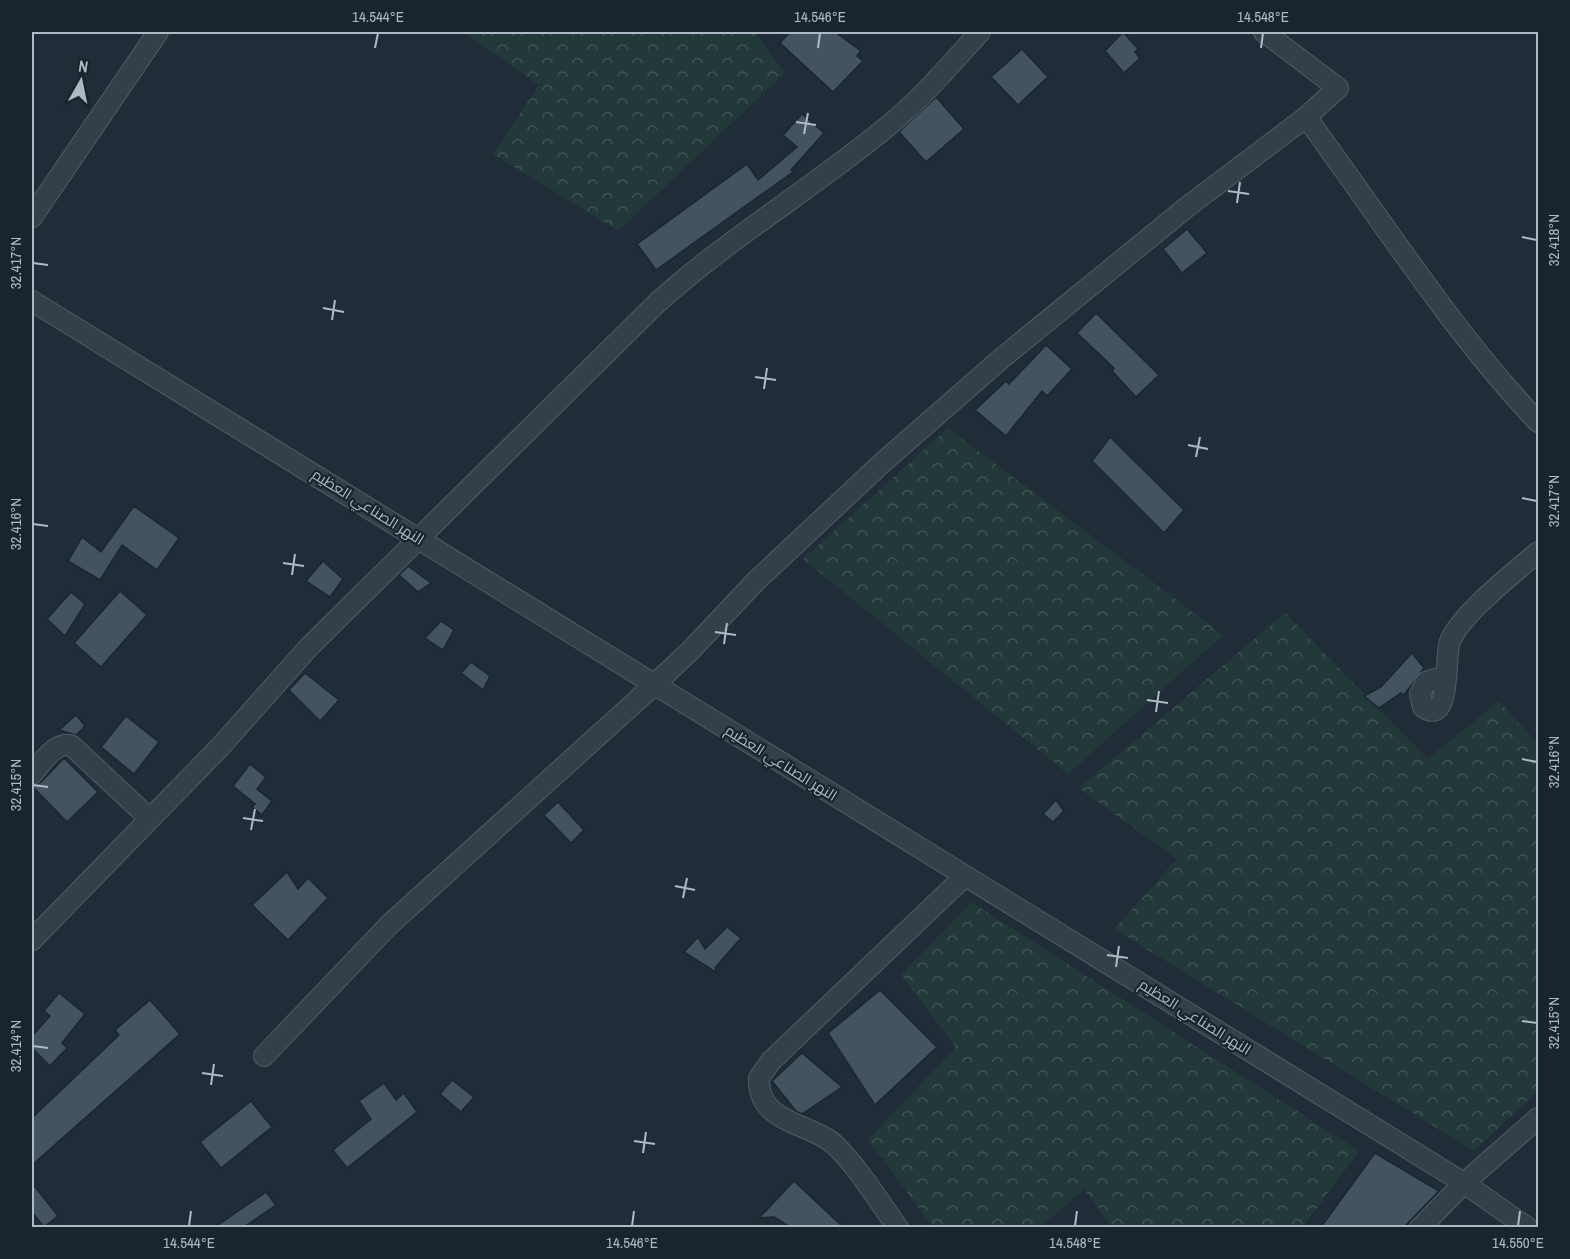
<svg xmlns="http://www.w3.org/2000/svg" width="1570" height="1259" viewBox="0 0 1570 1259" font-family="'Archivo Narrow',Cairo,sans-serif">
  <style>
    .forest { fill: url(#forest-crowns) }
    .building { fill: #435360; stroke: #1b262f; stroke-width: 1.5 }
    .lines { fill: none; stroke-linecap: round; stroke-linejoin: round }
    .minor-casing { stroke: #515c66; stroke-width: 22 }
    .minor { stroke: #333f49; stroke-width: 20 }
    .ticks { fill: none; stroke: #aeb9c5; stroke-width: 2 }
    .labels { text-anchor: middle; stroke-width: 4.5; stroke-linejoin: round; paint-order: stroke }
    .street-label { font-size: 15px; fill: #aeb9c5; stroke: #19242d }
    .neatline { fill: none; stroke: #aeb9c5; stroke-width: 2 }
    .ticks-label { font-size: 15px; text-anchor: middle; fill: #aeb9c5 }
  </style>
  <defs>
    <pattern id="forest-crowns" width="20" height="18" patternUnits="userSpaceOnUse" patternTransform="scale(1.5)"><rect width="20" height="18" fill="#223939"/><path d="M2 6a3 3 0 1 1 6 0M12 15a3 3 0 1 1 6 0" fill="none" stroke="#405454"/></pattern>
  </defs>
  <rect width="100%" height="100%" fill="#202d38"/>
  <g class="forest">
    <path d="M463 32H758L756 34 785 73 618 231 493 154 539 85Z"/>
    <path d="M948 428 1223 635 1068 774 803 559Z"/>
    <path d="M1285 613 1428 759 1499 701 1538 744V1091L1474 1151 1114 929 1177 859 1079 788Z"/>
    <path d="M971 902 1359 1151 1303 1227H1112L1084 1189 1041 1227H933L868 1140 956 1047 901 975Z"/>
  </g>
  <g class="building">
    <path d="M790 32H835L861 51 857 56 863 61 833 92 780 43Z"/>
    <path d="M1123 32 1138 49 1135 52 1140 58 1124 73 1105 51Z"/>
    <path d="M1022 49 1048 77 1018 105 991 77Z"/>
    <path d="M936 97 964 129 926 162 899 132Z"/>
    <path d="M802 114 824 133 791 170 793 172 656 270 637 244 747 164 758 180 797 147 783 135Z"/>
    <path d="M1187 229 1207 253 1182 273 1163 249Z"/>
    <path d="M1096 313 1159 375 1136 397 1112 371 1114 368 1077 333Z"/>
    <path d="M1046 345 1072 369 1047 396 1042 391 1006 436 975 410 1006 381 1009 384Z"/>
    <path d="M1110 437 1184 510 1164 533 1092 461Z"/>
    <path d="M134 506 179 538 157 570 122 545 100 580 68 561 82 537 101 552Z"/>
    <path d="M323 561 343 579 330 597 306 581Z"/>
    <path d="M408 566 431 583 418 592 399 575Z"/>
    <path d="M120 591 147 615 101 667 74 643Z"/>
    <path d="M71 592 85 604 65 636 47 619Z"/>
    <path d="M441 621 454 630 443 650 425 638Z"/>
    <path d="M1412 653 1424 668 1404 695 1401 693 1379 708 1364 696 1381 687Z"/>
    <path d="M471 662 490 676 483 690 461 673Z"/>
    <path d="M305 673 339 700 320 721 289 690Z"/>
    <path d="M76 715 85 726 76 735 59 730Z"/>
    <path d="M126 716 159 742 134 774 101 747Z"/>
    <path d="M64 758 98 792 67 822 32 786 41 782Z"/>
    <path d="M250 764 266 777 257 789 272 801 262 815 252 807 255 804 233 786Z"/>
    <path d="M1056 800 1064 811 1053 822 1043 814Z"/>
    <path d="M558 802 584 830 571 843 544 815Z"/>
    <path d="M287 872 298 889 308 878 328 898 288 940 252 905Z"/>
    <path d="M727 927 741 938 715 968 717 973 684 952 698 937 705 949Z"/>
    <path d="M880 990 937 1047 875 1105 828 1033Z"/>
    <path d="M59 993 85 1014 62 1043 67 1048 50 1066 32 1048V1036L50 1016 44 1011Z"/>
    <path d="M150 1000 180 1034 32 1165V1118L119 1035 115 1030Z"/>
    <path d="M802 1053 842 1087 802 1114 796 1111 772 1081Z"/>
    <path d="M452 1080 474 1097 461 1112 440 1094Z"/>
    <path d="M384 1083 396 1100 404 1093 417 1112 347 1168 333 1150 371 1119 359 1101Z"/>
    <path d="M251 1101 272 1127 221 1168 200 1142Z"/>
    <path d="M1375 1153 1439 1191 1404 1227H1321Z"/>
    <path d="M794 1181 843 1227H790L774 1217 759 1218Z"/>
    <path d="M32 1183 58 1216 44 1227 32 1212Z"/>
    <path d="M266 1192 276 1205 244 1227H215Z"/>
  </g>
  <g class="lines">
    <g class="minor-casing">
      <g id="minor">
        <path d="M1306 117C1382 220 1451 330 1538 422"/>
        <path d="M32 217 158 32"/>
        <path d="M32 301 1464 1183 1528 1228"/>
        <path d="M1444 684 1435 679 1426 682 1420 694 1423 707C1452 728 1444 656 1450 641 1462 613 1514 573 1538 552"/>
        <path d="M32 774C42 763 54 742 71 745L150 819"/>
        <path d="M32 940 220 747 309 647 657 303C729 238 813 188 888 126 922 98 951 64 980 32"/>
        <path d="M264 1056 389 925 654 685 691 650 756 581 882 463 1002 358 1187 207 1306 117 1338 88 1264 32"/>
        <path d="M898 1228C878 1200 860 1170 836 1146 814 1123 757 1125 759 1078L771 1061 965 876"/>
        <path d="M1420 1228 1464 1183 1538 1118"/>
      </g>
    </g>
    <use href="#minor" class="minor"/>
  </g>
  <path class="ticks" d="M375 48 378 33M818 48 820 33M1261 48 1263 33M796 122 816 125M804 134 808 113M1228 191 1249 194M1237 203 1240 182M1522 237 1537 240M33 263 48 265M323 308 344 312M332 320 335 300M755 377 776 380M764 389 767 368M1188 445 1208 449M1196 457 1200 437M1522 498 1537 501M33 524 48 526M283 563 304 566M292 575 295 554M715 632 736 635M724 644 727 623M1147 700 1168 703M1156 712 1159 691M1522 759 1537 762M33 785 48 787M243 818 263 821M251 830 255 809M675 886 695 890M683 898 687 878M1107 955 1128 958M1116 967 1119 946M1522 1021 1537 1023M33 1046 48 1048M202 1073 223 1076M211 1085 214 1064M634 1141 655 1144M643 1153 646 1132M189 1226 191 1211M632 1226 634 1211M1075 1226 1077 1211M1518 1226 1520 1211"/>
  <g class="labels">
    <g class="street-label">
      <text transform="translate(368 507) rotate(32)" y="5">النهر الصناعي العظيم</text>
      <text transform="translate(781 763) rotate(32)" y="5">النهر الصناعي العظيم</text>
      <text transform="translate(1195 1017) rotate(32)" y="5">النهر الصناعي العظيم</text>
    </g>
  </g>
  <rect width="1570" height="1259" fill="none" stroke="#19242d" stroke-width="66"/>
  <g transform="translate(81 81) rotate(9)" stroke="#19242d" stroke-width="4.5" paint-order="stroke">
  <path d="M0-4.5L10 22L0 15L-10 22Z" fill="#aeb9c5"/>
  <text y="-9" font-size="16" font-weight="bold" text-anchor="middle" fill="#aeb9c5">N</text>
  </g>
  <rect x="33" y="33" width="1504" height="1193" class="neatline"/>
  <g class="ticks-label">
    <text x="378" y="22">14.544°E</text>
    <text x="820" y="22">14.546°E</text>
    <text x="1263" y="22">14.548°E</text>
    <text transform="translate(1554 240) rotate(-90)" y="5">32.418°N</text>
    <text transform="translate(16 263) rotate(-90)" y="5">32.417°N</text>
    <text transform="translate(1554 501) rotate(-90)" y="5">32.417°N</text>
    <text transform="translate(16 524) rotate(-90)" y="5">32.416°N</text>
    <text transform="translate(1554 762) rotate(-90)" y="5">32.416°N</text>
    <text transform="translate(16 785) rotate(-90)" y="5">32.415°N</text>
    <text transform="translate(1554 1023) rotate(-90)" y="5">32.415°N</text>
    <text transform="translate(16 1046) rotate(-90)" y="5">32.414°N</text>
    <text x="189" y="1248">14.544°E</text>
    <text x="632" y="1248">14.546°E</text>
    <text x="1075" y="1248">14.548°E</text>
    <text x="1518" y="1248">14.550°E</text>
  </g>
</svg>
